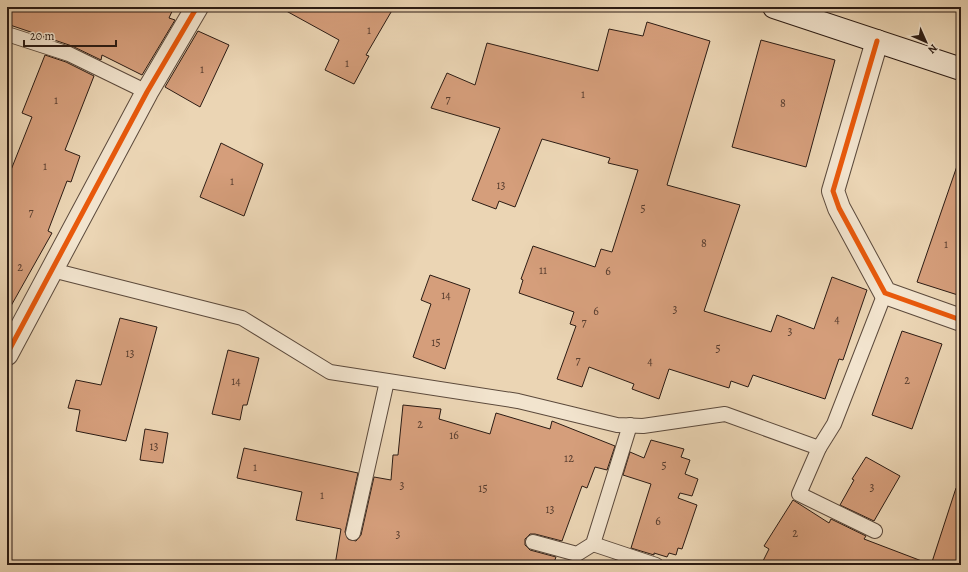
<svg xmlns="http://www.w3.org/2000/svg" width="968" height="572" viewBox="0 0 968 572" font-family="Alegreya,serif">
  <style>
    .building { fill: #d59e7b; stroke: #2c1c14 }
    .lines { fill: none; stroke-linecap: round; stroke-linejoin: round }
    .lane-casing { stroke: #5c4a3c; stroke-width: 16 }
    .street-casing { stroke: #5c4a3c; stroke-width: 24 }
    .secondary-casing { stroke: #2c1c14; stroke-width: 24 }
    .lane { stroke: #f2e4ce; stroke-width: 14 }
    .street { stroke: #f2e4ce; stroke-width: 22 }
    .secondary { stroke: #f2e4ce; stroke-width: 22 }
    .cycleway-casing { stroke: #f2e4ce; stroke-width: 8 }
    .cycleway { stroke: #e8590c; stroke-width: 5 }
    .labels { text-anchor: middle; stroke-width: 3; stroke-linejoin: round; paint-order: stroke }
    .number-label { font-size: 12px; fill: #563c2e }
  </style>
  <rect width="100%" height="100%" fill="#ebd5b4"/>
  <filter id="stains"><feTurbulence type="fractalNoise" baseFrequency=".005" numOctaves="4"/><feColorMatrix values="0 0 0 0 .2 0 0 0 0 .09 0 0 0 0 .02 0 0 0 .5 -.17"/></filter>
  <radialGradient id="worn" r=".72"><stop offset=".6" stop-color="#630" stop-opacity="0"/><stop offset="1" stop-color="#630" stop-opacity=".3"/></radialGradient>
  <g class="building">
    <path d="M7 7H174L169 18 175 20 142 75 102 55 101 60 72 46 7 24Z"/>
    <path d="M279 7H394L366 55 369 56 354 84 325 70 339 40Z"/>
    <path d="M647 22 710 41 667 185 740 205 704 311 771 332 777 315 814 329 832 277 867 290 843 360 839 359 825 399 753 375 748 387 731 381 729 388 669 369 659 399 632 389 634 384 589 367 582 387 557 379 576 326 570 324 574 312 519 293 523 280 521 279 533 246 595 267 601 249 612 252 638 170 608 163 610 158 542 139 515 207 499 201 496 209 472 200 500 128 431 108 447 73 475 85 487 43 598 71 609 29 643 36Z"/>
    <path d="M198 31 229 45 200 107 165 87Z"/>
    <path d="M761 40 835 60 806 167 732 147Z"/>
    <path d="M45 55 66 62 94 76 65 150 80 156 71 182 67 181 48 231 52 233 7 313V180L32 117 22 113Z"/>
    <path d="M221 143 263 164 244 216 200 197Z"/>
    <path d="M957 166 961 167V296L917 282Z"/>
    <path d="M430 275 470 289 445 369 413 357 431 304 421 300Z"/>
    <path d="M120 318 157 327 126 441 76 431 80 410 68 408 76 380 101 385Z"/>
    <path d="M902 331 942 344 912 429 872 415Z"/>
    <path d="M228 350 259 358 247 405H243L240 420 212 414Z"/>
    <path d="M403 405 441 409 439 419 490 434 496 413 550 429 552 421 615 446 607 470 595 467 587 488 582 486 562 541 535 534H530L525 539V545L530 550 556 557 553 565H335L341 529 296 520 302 492 237 478 244 448 358 473 345 532 348 539 356 541 361 535 374 477 391 480 393 455H398Z"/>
    <path d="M145 429 168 433 163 463 140 460Z"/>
    <path d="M651 440 684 449 681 457 690 460 685 474 698 479 692 496 680 493 678 498 697 505 682 549 678 548 676 555 669 553 667 557 654 553V555L631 548 651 484 623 475 630 452 644 458Z"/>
    <path d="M866 457 900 476 874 521 840 505 854 480 852 479Z"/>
    <path d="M956 488 961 489V565H931Z"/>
    <path d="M793 500 829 523 831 519 866 536 864 539 927 563V565H761L769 549 764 546Z"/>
  </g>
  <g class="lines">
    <g class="lane-casing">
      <g id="lane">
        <path d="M7 34 69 54 147 92"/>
        <path d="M52 270 242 318 330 372 518 401 617 425 643 426 725 414 819 448 834 424 885 293"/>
        <path d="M819 448 799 494 875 531"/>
        <path d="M353 533 387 381"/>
        <path d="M533 542 577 554 593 544 630 425"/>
        <path d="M593 544 656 565"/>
      </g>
    </g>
    <g class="street-casing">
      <g id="street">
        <path d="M877 41 833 191 839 208 885 293 961 320"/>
        <path d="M7 354 147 92 197 7"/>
      </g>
    </g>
    <g class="secondary-casing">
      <path id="secondary" d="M774 7 961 69"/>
    </g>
    <use href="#lane" class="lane"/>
    <use href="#street" class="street"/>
    <use href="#secondary" class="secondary"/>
    <g class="cycleway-casing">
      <g id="cycleway">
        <path d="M877 41 833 191 839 208 885 293 961 320"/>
        <path d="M7 354 147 92 197 7"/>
      </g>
    </g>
    <use href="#cycleway" class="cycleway"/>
  </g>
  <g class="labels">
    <g class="number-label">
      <text x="369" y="34">1</text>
      <text x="347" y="67">1</text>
      <text x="202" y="73">1</text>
      <text x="583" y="98">1</text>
      <text x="448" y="103">7</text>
      <text x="56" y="104">1</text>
      <text x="783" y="107">8</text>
      <text x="45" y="170">1</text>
      <text x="232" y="185">1</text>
      <text x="501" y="189">13</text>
      <text x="643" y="212">5</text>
      <text x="31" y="216">7</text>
      <text x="704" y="247">8</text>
      <text x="946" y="248">1</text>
      <text x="20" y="271">2</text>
      <text x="543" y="274">11</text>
      <text x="608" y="275">6</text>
      <text x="446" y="299">14</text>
      <text x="675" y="313">3</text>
      <text x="596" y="315">6</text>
      <text x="837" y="323">4</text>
      <text x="584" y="326">7</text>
      <text x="790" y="335">3</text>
      <text x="436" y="346">15</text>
      <text x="718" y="352">5</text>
      <text x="130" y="357">13</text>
      <text x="578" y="364">7</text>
      <text x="650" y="365">4</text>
      <text x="907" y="384">2</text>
      <text x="236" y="385">14</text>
      <text x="420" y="428">2</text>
      <text x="454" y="439">16</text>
      <text x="154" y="450">13</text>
      <text x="569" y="462">12</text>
      <text x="664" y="469">5</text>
      <text x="255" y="471">1</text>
      <text x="402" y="489">3</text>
      <text x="872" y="491">3</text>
      <text x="483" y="492">15</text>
      <text x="322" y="499">1</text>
      <text x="550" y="513">13</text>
      <text x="658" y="525">6</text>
      <text x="795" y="537">2</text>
      <text x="398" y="538">3</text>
    </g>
  </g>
  <rect width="968" height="572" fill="none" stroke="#ebd5b4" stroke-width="24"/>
  <rect x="8" y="8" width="952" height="556" fill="none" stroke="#2c1c14" stroke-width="2"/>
  <rect x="12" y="12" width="944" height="548" fill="none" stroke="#2c1c14"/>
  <g transform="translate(926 42) rotate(135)" stroke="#f2e4ce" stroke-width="3" paint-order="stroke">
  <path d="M0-3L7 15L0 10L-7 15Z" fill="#2c1c14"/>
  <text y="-6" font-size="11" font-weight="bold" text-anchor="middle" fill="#2c1c14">N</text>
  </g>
  <path d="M24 40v6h92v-6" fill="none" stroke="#2c1c14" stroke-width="2"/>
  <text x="30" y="40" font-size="12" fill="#2c1c14" stroke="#f2e4ce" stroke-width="3" paint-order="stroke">20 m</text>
  <rect width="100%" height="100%" filter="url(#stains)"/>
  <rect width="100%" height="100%" fill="url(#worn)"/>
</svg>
